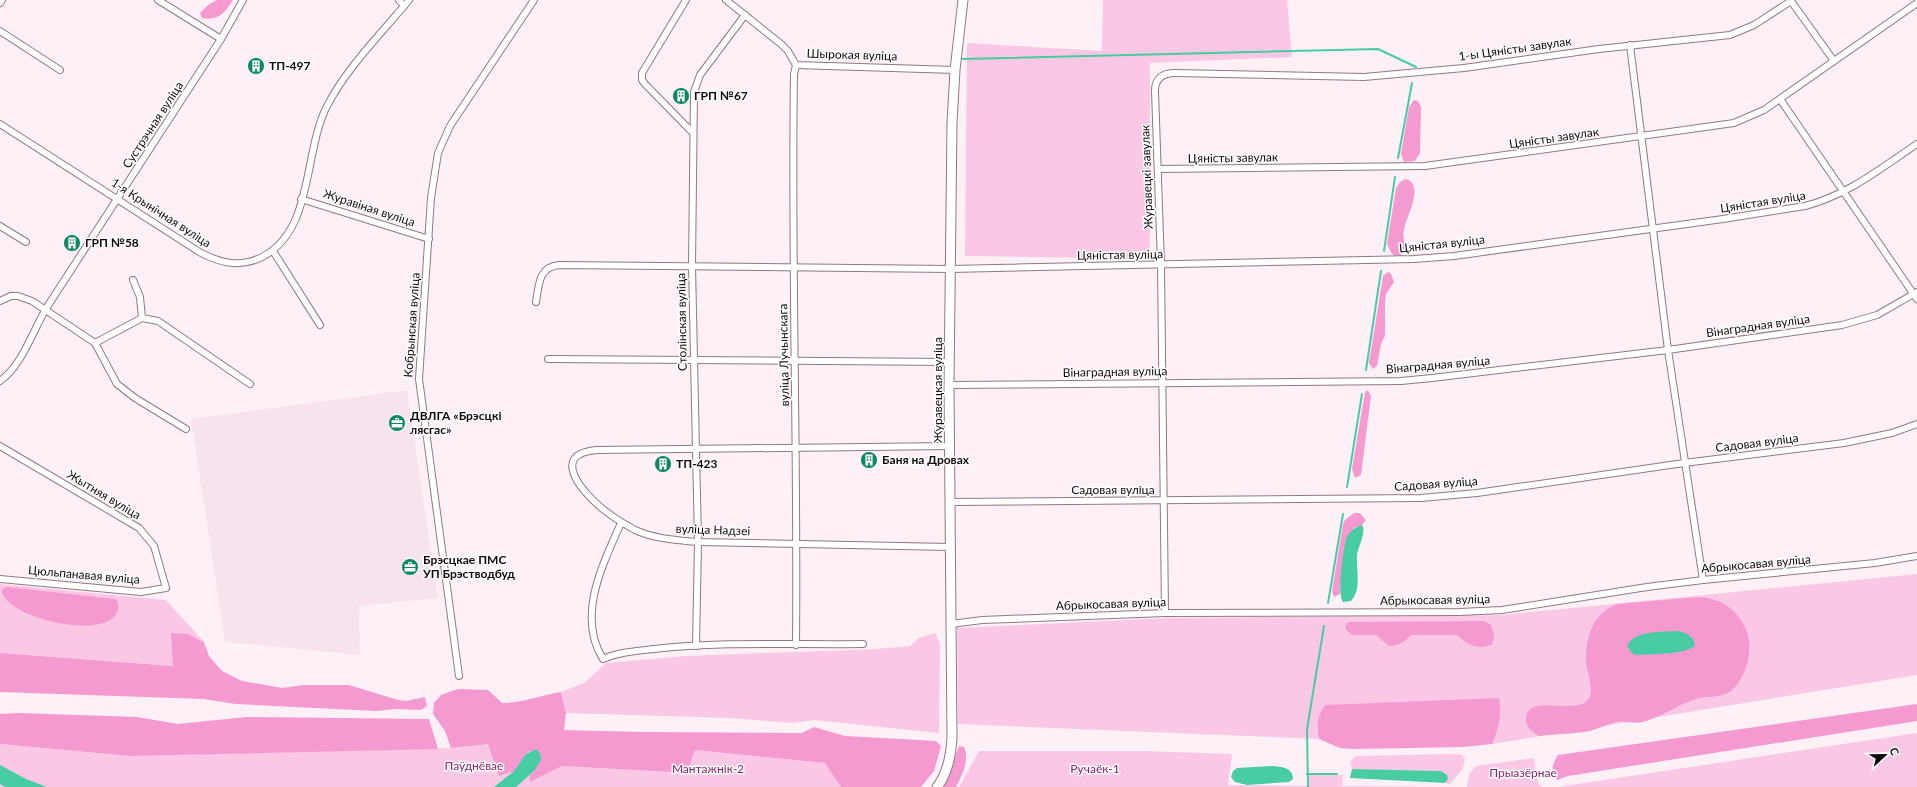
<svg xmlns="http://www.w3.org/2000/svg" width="1917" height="787" viewBox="0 0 1917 787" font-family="Lato,sans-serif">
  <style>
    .built { fill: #f7e3ed }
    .green { fill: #fac8e5 }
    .forest { fill: #f599d1 }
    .water { fill: #47cca3 }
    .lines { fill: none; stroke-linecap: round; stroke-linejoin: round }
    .stream { stroke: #47cca3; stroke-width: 2 }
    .street-casing { stroke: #907885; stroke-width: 8 }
    .secondary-casing { stroke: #907885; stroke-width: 11 }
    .street { stroke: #fff; stroke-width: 6 }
    .secondary { stroke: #fff; stroke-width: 9 }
    .labels { text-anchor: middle; stroke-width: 3; stroke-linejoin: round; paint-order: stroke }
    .street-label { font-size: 12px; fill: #12090e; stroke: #fff }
    .poi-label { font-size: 12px; font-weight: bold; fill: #12090e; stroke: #fff; text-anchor: start }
    .park-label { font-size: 12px; fill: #8c236c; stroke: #fff }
  </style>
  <rect width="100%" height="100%" fill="#fdf1f7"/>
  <path class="built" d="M407 390 438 598 359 606 360 655 225 642 191 419Z"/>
  <g class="green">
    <path d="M1103 0H1287L1292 57 1150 63V259L965 256 967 43 1102 51Z"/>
    <path d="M1917 574V675L1492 744C1499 729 1502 714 1498 698L1316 727 1319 739 958 724 957 628 1168 618 1501 615Z"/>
    <path d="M0 584 166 600 204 642 188 634 174 666 0 653Z"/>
    <path d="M935 633 940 644 939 733 814 720 792 723 731 718 566 713 561 692 584 683 606 663 686 656 875 649 910 646 919 638Z"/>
    <path d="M1917 733V787H1563L1564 786Z"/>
    <path d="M488 743 499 776 524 757 530 782 562 766 687 773 695 750 825 763 841 787H0V744L130 756 451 748Z"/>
    <path d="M979 751H1147L1232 754 1228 785 1308 786 1309 775H1343L1342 786 1467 787 1469 774 1476 766 1534 758 1538 783 1543 787H959Z"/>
    <path d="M1452 754 1462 755 1465 760 1462 770 1450 784 1445 783 1448 779 1441 771 1352 769 1350 762 1355 756Z"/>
  </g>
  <g class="forest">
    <path d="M217 0H233C225 13 218 21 202 18L200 13 208 5Z"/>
    <path d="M1414 100 1418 101 1421 107 1420 153 1415 161 1404 162 1401 154 1409 107Z"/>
    <path d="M1405 179C1426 183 1406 217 1404 230 1402 236 1405 242 1406 248L1401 255 1396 256 1392 254 1387 244 1396 188 1400 182Z"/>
    <path d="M1388 272 1391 274 1394 282 1386 294 1385 301V335L1381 344 1377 366 1373 369 1369 363 1383 276Z"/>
    <path d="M1368 390 1371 396 1361 475 1355 478 1352 469 1365 392Z"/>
    <path d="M1354 513H1360L1366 520 1362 525 1354 528 1344 548 1340 594 1334 597 1332 591 1343 524 1345 520Z"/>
    <path d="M7 587 115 599 118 602C125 647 0 619 2 589Z"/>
    <path d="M1699 597C1722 599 1736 608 1746 629 1754 649 1747 677 1731 691 1721 699 1705 695 1693 700 1676 706 1661 717 1643 722 1634 724 1625 721 1616 722 1607 724 1599 729 1590 731 1574 734 1556 734 1539 736 1533 732 1526 728 1526 720 1526 692 1572 715 1587 701 1596 691 1587 674 1586 662 1585 638 1593 613 1617 604Z"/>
    <path d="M1484 621 1491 625 1494 635 1492 645C1476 650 1468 645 1457 635H1411C1404 642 1399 646 1389 646L1376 635H1352L1346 630 1345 626 1348 622Z"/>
    <path d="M171 633 188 634 204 642 209 656 222 671 242 681 282 688 304 685H349L398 700 406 701 425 697 427 706 421 710 395 709 376 711 236 704 203 699 0 692V653L173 666Z"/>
    <path d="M458 689 488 690 502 703C523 703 541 695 561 692L566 713 564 730 641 732 802 733 814 727 845 736 936 741 941 746 934 771 921 787H841L825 763 695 750 687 773 562 766 530 782 529 776 534 771 529 751 514 771 499 776 488 744 451 748 445 731 433 714 434 703 441 695Z"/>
    <path d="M1499 698C1502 714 1499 729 1492 744L1463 747 1355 749 1340 748 1319 739C1316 725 1317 717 1325 705Z"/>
    <path d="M1917 704V721L1568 776 1557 780C1550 770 1552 765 1558 755Z"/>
    <path d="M19 713 137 717 178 724 246 717 429 719 438 749 130 756 0 744V714Z"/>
    <path d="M959 746 964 747C970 761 962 775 956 787H944Z"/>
  </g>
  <g class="water">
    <path d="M1362 525C1367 531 1358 547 1357 555 1356 569 1362 590 1351 601L1343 602C1337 595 1343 546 1347 537 1351 531 1355 527 1362 525Z"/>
    <path d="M1678 631C1686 633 1693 635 1695 645 1688 655 1649 654 1636 655L1632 653 1627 646C1634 630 1663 632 1678 631Z"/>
    <path d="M536 749 540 753 541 760 534 771 516 787H494L514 771 526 754Z"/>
    <path d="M0 765 26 779 47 787H5L0 784Z"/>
    <path d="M1274 766C1283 767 1293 768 1293 779L1289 782 1247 785 1235 782 1231 777 1233 771 1237 768Z"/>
    <path d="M1352 769 1441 771 1447 775 1448 779 1445 783 1350 778Z"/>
  </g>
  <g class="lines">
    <g class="stream">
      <path d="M962 59 1378 49 1416 67"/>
      <path d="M1398 158 1412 83"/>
      <path d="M1384 251 1395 177"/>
      <path d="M1366 370 1381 271"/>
      <path d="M1347 487 1362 394"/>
      <path d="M1328 603 1343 514"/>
      <path d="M1307 774H1337"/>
      <path d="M1308 787 1307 729 1324 626"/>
    </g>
    <g class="street-casing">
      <g id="street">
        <path d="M158 0 221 39"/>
        <path d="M399 0 404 6"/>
        <path d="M686 0 642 73V80L645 84 693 133"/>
        <path d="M726 0 781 44 788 51 796 65 955 70"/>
        <path d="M0 3 2 0"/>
        <path d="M0 31 60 70"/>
        <path d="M1630 45 1668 350 1703 580"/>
        <path d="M796 65 794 74C791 264 798 454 796 645"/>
        <path d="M1780 99 1917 299"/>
        <path d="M0 124 201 253C221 263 240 268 262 257 314 231 303 153 327 106 348 66 381 34 409 0"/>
        <path d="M1158 169 1425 166 1734 123 1764 110 1917 3"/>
        <path d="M301 199 429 239"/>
        <path d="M0 226 26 242"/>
        <path d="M273 251 320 325"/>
        <path d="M133 280 140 297 142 318"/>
        <path d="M0 301 11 296H18L32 301 95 343 117 384 135 398 186 429"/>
        <path d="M536 302C539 286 538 267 559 265L950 269 1414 259 1454 256 1723 219 1805 206C1848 195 1881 168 1917 144"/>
        <path d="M95 343 142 318 158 321 250 384"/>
        <path d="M548 359 950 362"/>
        <path d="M0 381C22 366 33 330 47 307 105 218 163 129 221 39L243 0"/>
        <path d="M949 385 1401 381 1432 378 1668 350 1842 325 1877 315 1917 292"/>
        <path d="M0 446 139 528 154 546 166 588 141 592 0 579"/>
        <path d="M950 502 1421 498 1477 493 1684 463 1844 443 1892 433 1917 424"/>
        <path d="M621 523C603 564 576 616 603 659 619 652 637 651 654 649 723 641 794 645 863 644"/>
        <path d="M950 547 698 542C676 540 655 539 635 530 624 524 614 518 604 510 585 495 547 454 597 450L950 446"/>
        <path d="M1165 613 1161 265 1155 91C1155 78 1163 73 1175 73L1364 77 1464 68 1599 49 1730 35 1754 25 1791 1 1834 61"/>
        <path d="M951 624 982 620 1165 613 1459 612 1502 610 1647 587 1703 580 1875 563 1917 556"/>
        <path d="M696 646 698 542 692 266 694 92 700 75 745 15"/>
        <path d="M459 676 419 379 431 198 438 153 450 126 534 0"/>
      </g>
    </g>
    <g class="secondary-casing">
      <path id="secondary" d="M937 787C948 773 951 755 952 738L949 385 952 123 955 70 963 0"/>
    </g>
    <use href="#street" class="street"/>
    <use href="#secondary" class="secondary"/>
  </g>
  <defs>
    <g id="building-disc" transform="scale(0.9)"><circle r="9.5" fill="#0e8768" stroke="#fff"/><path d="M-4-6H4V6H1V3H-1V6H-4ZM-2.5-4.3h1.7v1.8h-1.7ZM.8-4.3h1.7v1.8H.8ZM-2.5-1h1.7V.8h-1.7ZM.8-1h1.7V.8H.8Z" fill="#fff"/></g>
    <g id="office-disc" transform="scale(0.9)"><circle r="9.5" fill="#0e8768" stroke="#fff"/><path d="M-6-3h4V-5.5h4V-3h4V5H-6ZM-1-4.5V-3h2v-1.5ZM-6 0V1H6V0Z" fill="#fff"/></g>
  </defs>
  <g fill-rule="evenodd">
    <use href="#building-disc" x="256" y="66"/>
    <use href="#building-disc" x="681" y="96"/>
    <use href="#building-disc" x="72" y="243"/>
    <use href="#office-disc" x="397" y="423"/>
    <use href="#building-disc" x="869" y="460"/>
    <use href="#building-disc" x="663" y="464"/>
    <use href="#office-disc" x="410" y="567"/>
  </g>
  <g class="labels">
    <g class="street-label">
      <text transform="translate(1515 49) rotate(-8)" y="4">1-ы Цяністы завулак</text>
      <text transform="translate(852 55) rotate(2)" y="4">Шырокая вуліца</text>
      <text transform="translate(153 125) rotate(-57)" y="4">Сустрэчная вуліца</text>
      <text transform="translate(1554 138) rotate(-8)" y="4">Цяністы завулак</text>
      <text transform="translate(1233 158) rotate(-1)" y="4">Цяністы завулак</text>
      <text transform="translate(1147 177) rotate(-92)" y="4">Журавецкі завулак</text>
      <text transform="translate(1763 202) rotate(-9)" y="4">Цяністая вуліца</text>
      <text transform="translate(369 208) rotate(18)" y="4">Журавіная вуліца</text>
      <text transform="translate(161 213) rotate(33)" y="4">1-я Крынічная вуліца</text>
      <text transform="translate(1442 244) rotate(-6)" y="4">Цяністая вуліца</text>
      <text transform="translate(1120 255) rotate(-1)" y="4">Цяністая вуліца</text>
      <text transform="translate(682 322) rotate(-91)" y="4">Столінская вуліца</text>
      <text transform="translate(412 325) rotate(-86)" y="4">Кобрынская вуліца</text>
      <text transform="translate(1758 326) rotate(-8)" y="4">Вінаградная вуліца</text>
      <text transform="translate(784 355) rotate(-91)" y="4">вуліца Лучынскага</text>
      <text transform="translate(1438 365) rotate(-5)" y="4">Вінаградная вуліца</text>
      <text transform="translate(1115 372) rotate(-1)" y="4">Вінаградная вуліца</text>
      <text transform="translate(938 390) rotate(-90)" y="4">Журавецкая вуліца</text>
      <text transform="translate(1757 443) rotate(-7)" y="4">Садовая вуліца</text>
      <text transform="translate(1436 484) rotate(-4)" y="4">Садовая вуліца</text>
      <text x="1113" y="494">Садовая вуліца</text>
      <text transform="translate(104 495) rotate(31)" y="4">Жытняя вуліца</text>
      <text transform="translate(713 530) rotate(2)" y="4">вуліца Надзеі</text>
      <text transform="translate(1756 564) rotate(-5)" y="4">Абрыкосавая вуліца</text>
      <text transform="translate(84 575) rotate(5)" y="4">Цюльпанавая вуліца</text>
      <text transform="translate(1435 600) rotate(-1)" y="4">Абрыкосавая вуліца</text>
      <text transform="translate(1111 604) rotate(-2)" y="4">Абрыкосавая вуліца</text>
    </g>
    <g class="poi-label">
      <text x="269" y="70">ТП-497</text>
      <text x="694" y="100">ГРП №67</text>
      <text x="85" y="247">ГРП №58</text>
      <text x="410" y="420">ДВЛГА «Брэсцкі<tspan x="410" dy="14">лясгас»</tspan></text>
      <text x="882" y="464">Баня на Дровах</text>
      <text x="676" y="468">ТП-423</text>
      <text x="423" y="564">Брэсцкае ПМС<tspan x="423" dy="14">УП Брэстводбуд</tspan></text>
    </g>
    <g class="park-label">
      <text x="474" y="770">Паўднёвае</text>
      <text x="708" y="773">Мантажнік-2</text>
      <text x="1095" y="773">Ручаёк-1</text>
      <text x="1523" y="777">Прыазёрнае</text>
    </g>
  </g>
  <g transform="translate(1885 755) rotate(68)" stroke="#ffffff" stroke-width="3" paint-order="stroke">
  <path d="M0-3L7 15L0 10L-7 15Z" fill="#12090e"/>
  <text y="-6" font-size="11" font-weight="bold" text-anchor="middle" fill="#12090e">С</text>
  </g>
</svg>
